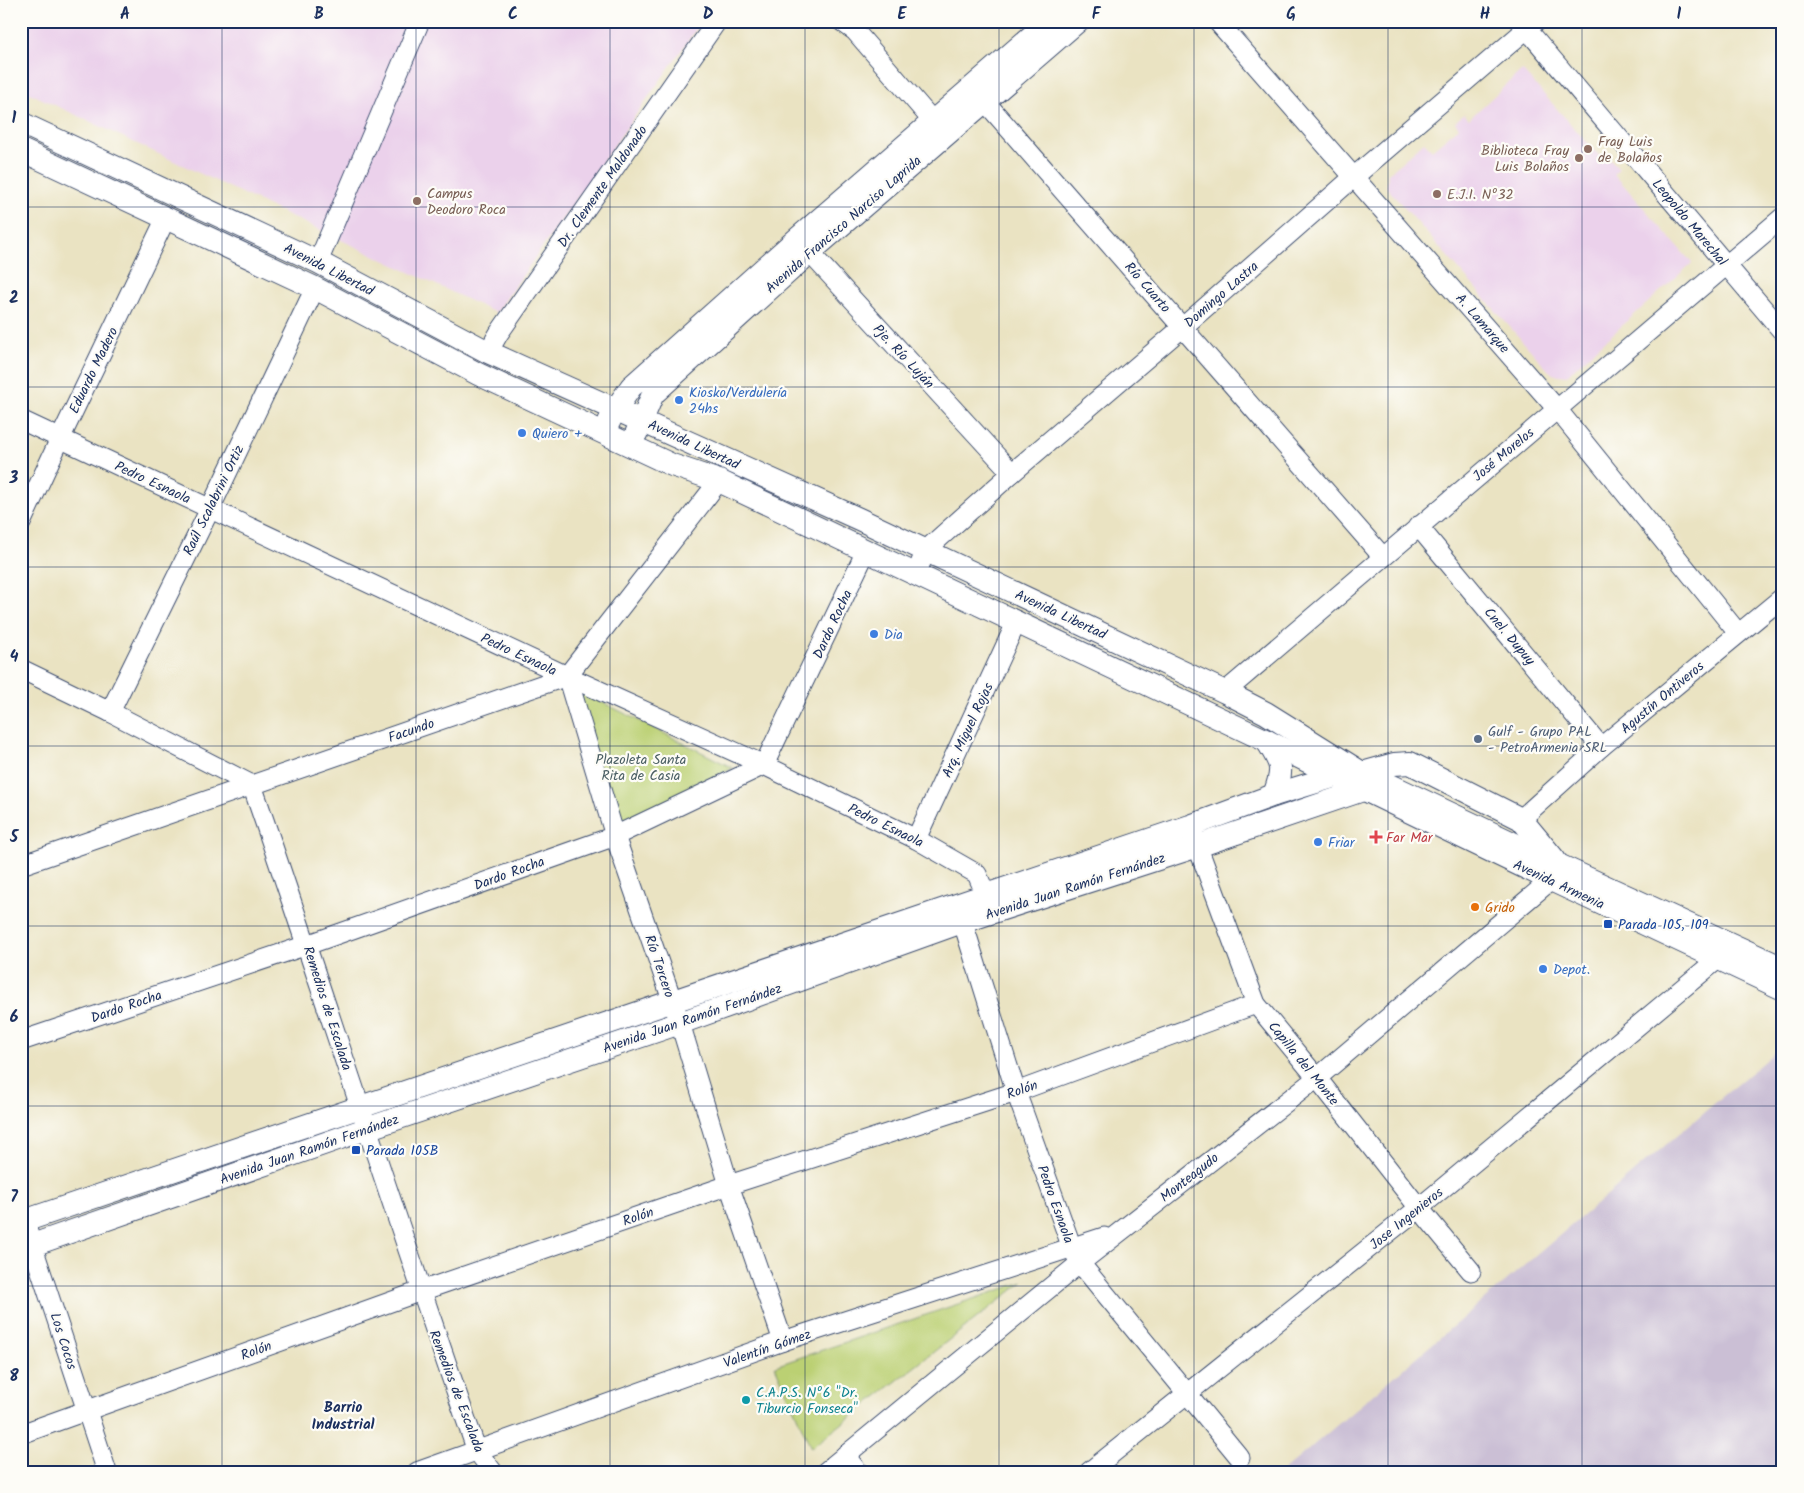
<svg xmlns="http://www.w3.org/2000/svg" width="1804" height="1493" viewBox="0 0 1804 1493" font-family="Kalam,sans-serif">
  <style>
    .built { fill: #ebd1eb }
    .industrial { fill: #cbbfd5 }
    .green { fill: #bbd073; stroke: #6b8068 }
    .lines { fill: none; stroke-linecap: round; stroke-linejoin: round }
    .minor-casing { stroke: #3a4a6d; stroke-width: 21 }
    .major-casing { stroke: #3a4a6d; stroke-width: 24 }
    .minor { stroke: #fff; stroke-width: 19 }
    .major { stroke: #fff; stroke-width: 22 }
    .grid { fill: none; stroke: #1b2f5e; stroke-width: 1; stroke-opacity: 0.55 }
    .education-dot { fill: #8d6e63; stroke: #fdfcf7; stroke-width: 2 }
    .shop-dot { fill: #3f7fe0; stroke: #fdfcf7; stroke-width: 2 }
    .service-dot { fill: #5c6f8a; stroke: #fdfcf7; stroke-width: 2 }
    .health-dot { fill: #e0444e; stroke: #fdfcf7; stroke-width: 2 }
    .food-dot { fill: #e8710a; stroke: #fdfcf7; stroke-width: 2 }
    .transit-dot { fill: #1a4fb4; stroke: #fdfcf7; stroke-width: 2 }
    .culture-dot { fill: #0f9aa8; stroke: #fdfcf7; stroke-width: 2 }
    .labels { text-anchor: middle; stroke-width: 4.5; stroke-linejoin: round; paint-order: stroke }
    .education-label { font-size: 14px; fill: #785e54; stroke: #fdfcf7; text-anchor: start }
    .street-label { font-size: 14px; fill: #1b2f5e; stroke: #fdfcf7 }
    .shop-label { font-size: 14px; fill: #366cbe; stroke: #fdfcf7; text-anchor: start }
    .service-label { font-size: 14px; fill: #4e5e75; stroke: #fdfcf7; text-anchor: start }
    .park-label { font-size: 14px; fill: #4b5f64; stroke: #fdfcf7 }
    .health-label { font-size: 14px; fill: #be3a42; stroke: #fdfcf7; text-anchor: start }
    .food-label { font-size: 14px; fill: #c56008; stroke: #fdfcf7; text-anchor: start }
    .transit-label { font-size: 14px; fill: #164399; stroke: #fdfcf7; text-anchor: start }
    .culture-label { font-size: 14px; fill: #0d838f; stroke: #fdfcf7; text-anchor: start }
    .neighbourhood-label { font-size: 15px; font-weight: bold; fill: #1b2f5e; stroke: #fdfcf7 }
    .neatline { fill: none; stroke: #1b2f5e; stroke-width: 2 }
    .grid-label { font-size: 16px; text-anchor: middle; font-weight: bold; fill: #1b2f5e }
  </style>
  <rect width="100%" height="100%" fill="#fdfcf7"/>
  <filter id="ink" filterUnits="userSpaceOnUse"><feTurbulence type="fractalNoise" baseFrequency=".02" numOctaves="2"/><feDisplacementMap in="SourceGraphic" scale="10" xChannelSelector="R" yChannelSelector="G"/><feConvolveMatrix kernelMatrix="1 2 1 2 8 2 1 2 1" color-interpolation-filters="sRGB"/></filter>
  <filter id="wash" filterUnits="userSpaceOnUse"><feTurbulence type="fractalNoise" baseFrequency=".0096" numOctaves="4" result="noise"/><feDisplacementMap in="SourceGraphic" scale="20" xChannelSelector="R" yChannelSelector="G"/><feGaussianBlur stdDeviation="1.12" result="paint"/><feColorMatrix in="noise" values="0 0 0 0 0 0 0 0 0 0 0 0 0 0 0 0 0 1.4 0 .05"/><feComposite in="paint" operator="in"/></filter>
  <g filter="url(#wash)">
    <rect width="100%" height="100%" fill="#eae3c2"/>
    <g class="built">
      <path d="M21 21H702L496 313 21 89Z"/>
      <path d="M1522 70 1602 159 1607 156 1619 168 1614 174 1692 263 1566 376 1553 374 1548 370 1387 188 1388 174 1424 142 1432 150 1459 127 1455 122 1464 114 1469 119Z"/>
    </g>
    <path class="industrial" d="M1783 1045V1472H1282Z"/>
    <g class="green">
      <path d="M576 689 733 768 617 827Z"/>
      <path d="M1023 1282 811 1448 775 1366Z"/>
    </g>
  </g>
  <g filter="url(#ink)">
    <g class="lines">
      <g class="minor-casing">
        <g id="minor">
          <path d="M841 21 855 31 942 132"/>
          <path d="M1217 21 1557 409 1738 633"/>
          <path d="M1520 21 1783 332"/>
          <path d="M975 90 1382 556"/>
          <path d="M800 242 1012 473"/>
          <path d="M318 262 420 21"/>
          <path d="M488 352 499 333 717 21"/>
          <path d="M21 420 567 676 764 765 916 839 977 874 991 907"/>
          <path d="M21 523 60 439 166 218"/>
          <path d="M1418 526 1601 747"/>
          <path d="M916 574 926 550 1012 473 1183 327 1355 176 1536 21"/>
          <path d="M21 669 110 712 252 785C328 1006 399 1230 477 1451L493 1472"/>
          <path d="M567 676 615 836 680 1023 729 1185 783 1341"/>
          <path d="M1225 692 1783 217"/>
          <path d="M110 712 210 509 315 288"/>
          <path d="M1521 819 1601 747 1783 597"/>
          <path d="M1193 834 1256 1004 1317 1078 1419 1208 1471 1271"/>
          <path d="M916 839 1017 621"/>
          <path d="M21 865 567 676 719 481"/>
          <path d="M959 910 1016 1092 1072 1248 1080 1263 1240 1458"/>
          <path d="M21 1041 307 945 615 836 764 765 866 551"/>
          <path d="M21 1211 107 1472"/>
          <path d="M21 1434 421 1291 729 1185 1016 1092 1256 1004"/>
          <path d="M845 1455 858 1472"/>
          <path d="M417 1472 783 1341 1104 1237"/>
          <path d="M825 1472 1080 1263 1317 1078 1551 880"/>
          <path d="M1089 1472 1419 1208 1719 958"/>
        </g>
      </g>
      <g class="major-casing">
        <g id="major">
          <path d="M21 123 318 262 488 352 859 519 1225 692 1266 713 1362 773 1386 783 1561 866 1783 968"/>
          <path d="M21 150 315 288 478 374 672 465 719 481 1267 741 1375 795 1551 880 1783 989"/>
          <path d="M609 422 615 410 631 387 797 239 1049 21"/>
          <path d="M636 434 653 394 809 253 1078 21"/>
          <path d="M1267 741C1282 765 1284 768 1274 795"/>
          <path d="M21 1222 1190 826 1274 795 1336 776 1362 773 1394 764 1410 763 1521 819 1555 860"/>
          <path d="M21 1249 369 1128 680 1023 962 922 1198 846 1363 790"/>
        </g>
      </g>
      <use href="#minor" class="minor"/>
      <use href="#major" class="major"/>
    </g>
  </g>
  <path class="grid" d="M222 21V1472M416 21V1472M610 21V1472M805 21V1472M999 21V1472M1194 21V1472M1388 21V1472M1582 21V1472M21 207H1783M21 387H1783M21 567H1783M21 746H1783M21 926H1783M21 1106H1783M21 1286H1783"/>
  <g class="education-dot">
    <circle cx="1588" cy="149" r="5"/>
    <circle cx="1579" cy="158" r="5"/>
    <circle cx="1437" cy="194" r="5"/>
    <circle cx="417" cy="201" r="5"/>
  </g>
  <g class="shop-dot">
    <circle cx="679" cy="400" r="5"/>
    <circle cx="522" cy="433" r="5"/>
    <circle cx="874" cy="634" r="5"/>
    <circle cx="1318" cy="842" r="5"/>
    <circle cx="1543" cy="969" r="5"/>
  </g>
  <circle class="service-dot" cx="1478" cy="739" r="5"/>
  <path class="health-dot" d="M1373.5 829.5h5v5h5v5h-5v5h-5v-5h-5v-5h5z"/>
  <circle class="food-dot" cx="1475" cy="907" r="5"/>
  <g class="transit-dot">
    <rect x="1603" y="919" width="10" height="10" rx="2.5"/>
    <rect x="351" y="1145" width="10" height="10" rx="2.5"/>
  </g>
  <circle class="culture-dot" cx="746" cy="1400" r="5"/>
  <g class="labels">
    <g class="education-label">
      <text x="1598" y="146">Fray Luis<tspan x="1598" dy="16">de Bolaños</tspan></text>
      <text x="1569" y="155" text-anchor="end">Biblioteca Fray<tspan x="1569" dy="16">Luis Bolaños</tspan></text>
      <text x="427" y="198">Campus<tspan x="427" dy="16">Deodoro Roca</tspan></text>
      <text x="1447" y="199">E.J.I. Nº32</text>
    </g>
    <g class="street-label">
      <text transform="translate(602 186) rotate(-55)" y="5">Dr. Clemente Maldonado</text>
      <text transform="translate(1690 222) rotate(50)" y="5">Leopoldo Marechal</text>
      <text transform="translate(843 224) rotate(-41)" y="5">Avenida Francisco Narciso Laprida</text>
      <text transform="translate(329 269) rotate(27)" y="5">Avenida Libertad</text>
      <text transform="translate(1148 287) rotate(49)" y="5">Río Cuarto</text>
      <text transform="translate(1221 294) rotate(-41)" y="5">Domingo Lastra</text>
      <text transform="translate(1483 323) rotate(49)" y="5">A. Lamarque</text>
      <text transform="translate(904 356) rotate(47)" y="5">Pje. Río Luján</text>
      <text transform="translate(93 370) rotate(-64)" y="5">Eduardo Madero</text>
      <text transform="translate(694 444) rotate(25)" y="5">Avenida Libertad</text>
      <text transform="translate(1503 454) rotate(-40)" y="5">José Morelos</text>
      <text transform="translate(153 482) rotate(25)" y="5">Pedro Esnaola</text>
      <text transform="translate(213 500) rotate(-64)" y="5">Raúl Scalabrini Ortiz</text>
      <text transform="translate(1061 614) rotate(25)" y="5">Avenida Libertad</text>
      <text transform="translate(832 624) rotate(-65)" y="5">Dardo Rocha</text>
      <text transform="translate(1510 636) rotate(50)" y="5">Cnel. Dupuy</text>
      <text transform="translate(519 654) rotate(25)" y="5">Pedro Esnaola</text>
      <text transform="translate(1662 697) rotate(-40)" y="5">Agustín Ontiveros</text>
      <text transform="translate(411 730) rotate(-19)" y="5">Facundo</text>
      <text transform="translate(967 730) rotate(-65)" y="5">Arq. Miguel Rojas</text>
      <text transform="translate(886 825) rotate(26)" y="5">Pedro Esnaola</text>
      <text transform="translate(509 873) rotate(-20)" y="5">Dardo Rocha</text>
      <text transform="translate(1559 884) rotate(25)" y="5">Avenida Armenia</text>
      <text transform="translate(1075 886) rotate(-18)" y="5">Avenida Juan Ramón Fernández</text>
      <text transform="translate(660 966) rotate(71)" y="5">Río Tercero</text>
      <text transform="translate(126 1006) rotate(-19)" y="5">Dardo Rocha</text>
      <text transform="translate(328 1008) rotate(72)" y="5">Remedios de Escalada</text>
      <text transform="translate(692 1018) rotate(-19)" y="5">Avenida Juan Ramón Fernández</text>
      <text transform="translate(1304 1063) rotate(51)" y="5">Capilla del Monte</text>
      <text transform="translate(1022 1089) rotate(-19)" y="5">Rolón</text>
      <text transform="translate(309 1149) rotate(-19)" y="5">Avenida Juan Ramón Fernández</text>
      <text transform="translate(1189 1177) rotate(-38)" y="5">Monteagudo</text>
      <text transform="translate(1056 1204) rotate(70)" y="5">Pedro Esnaola</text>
      <text transform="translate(638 1216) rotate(-19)" y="5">Rolón</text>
      <text transform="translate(1406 1218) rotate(-39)" y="5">Jose Ingenieros</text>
      <text transform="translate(64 1341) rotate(72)" y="5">Los Cocos</text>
      <text transform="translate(767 1348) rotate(-19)" y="5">Valentín Gómez</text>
      <text transform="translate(256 1350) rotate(-20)" y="5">Rolón</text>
      <text transform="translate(457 1391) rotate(69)" y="5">Remedios de Escalada</text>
    </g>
    <g class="shop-label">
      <text x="689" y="397">Kiosko/Verdulería<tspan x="689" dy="16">24hs</tspan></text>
      <text x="532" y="438">Quiero +</text>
      <text x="884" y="639">Dia</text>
      <text x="1328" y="847">Friar</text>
      <text x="1553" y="974">Depot.</text>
    </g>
    <g class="service-label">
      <text x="1488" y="736">Gulf - Grupo PAL<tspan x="1488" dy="16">- PetroArmenia SRL</tspan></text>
    </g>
    <g class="park-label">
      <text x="641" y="764">Plazoleta Santa<tspan x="641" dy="16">Rita de Casia</tspan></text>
    </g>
    <g class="health-label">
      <text x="1386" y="842">Far Mar</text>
    </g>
    <g class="food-label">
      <text x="1485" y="912">Grido</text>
    </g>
    <g class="transit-label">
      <text x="1618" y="929">Parada 105, 109</text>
      <text x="366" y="1155">Parada 105B</text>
    </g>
    <g class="culture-label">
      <text x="756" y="1397">C.A.P.S. Nº6 "Dr.<tspan x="756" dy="16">Tiburcio Fonseca"</tspan></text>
    </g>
    <g class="neighbourhood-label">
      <text x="343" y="1412">Barrio<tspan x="343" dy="17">Industrial</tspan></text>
    </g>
  </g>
  <rect width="1804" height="1493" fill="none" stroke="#fdfcf7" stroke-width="55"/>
  <rect x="28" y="28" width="1748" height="1438" class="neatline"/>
  <g class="grid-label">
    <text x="125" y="19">A</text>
    <text x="319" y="19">B</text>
    <text x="513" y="19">C</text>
    <text x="708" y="19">D</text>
    <text x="902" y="19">E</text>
    <text x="1096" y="19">F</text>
    <text x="1291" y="19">G</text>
    <text x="1485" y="19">H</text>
    <text x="1679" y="19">I</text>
    <text x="14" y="123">1</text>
    <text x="14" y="303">2</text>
    <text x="14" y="483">3</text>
    <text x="14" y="662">4</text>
    <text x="14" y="842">5</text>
    <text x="14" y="1022">6</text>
    <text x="14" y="1202">7</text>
    <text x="14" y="1381">8</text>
  </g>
</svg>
